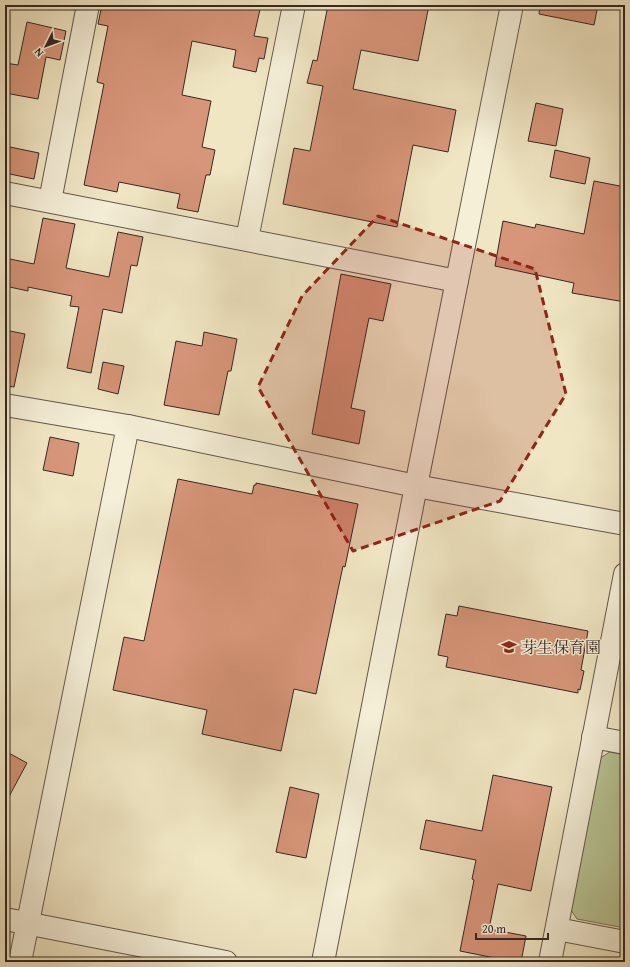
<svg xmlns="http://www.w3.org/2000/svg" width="630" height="967" viewBox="0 0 630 967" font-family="'Gentium Book Plus','Noto Serif JP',serif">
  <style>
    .green { fill: #b8c595; stroke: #76765c }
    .building { fill: #d79579; stroke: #342823 }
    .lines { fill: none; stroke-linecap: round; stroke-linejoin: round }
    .minor-casing { stroke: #63584b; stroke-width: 24 }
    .minor { stroke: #f5efd8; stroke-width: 22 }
    .marked { fill: #8f2418; fill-opacity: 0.2; stroke: #8f2418; stroke-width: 3; stroke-dasharray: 8 5; stroke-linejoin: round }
    .labels { text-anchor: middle; stroke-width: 3; stroke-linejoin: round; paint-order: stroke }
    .poi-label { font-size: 16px; fill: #342823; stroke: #f5efd8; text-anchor: start }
  </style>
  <rect width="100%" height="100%" fill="#f0e6c3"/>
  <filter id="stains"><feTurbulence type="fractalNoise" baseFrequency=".005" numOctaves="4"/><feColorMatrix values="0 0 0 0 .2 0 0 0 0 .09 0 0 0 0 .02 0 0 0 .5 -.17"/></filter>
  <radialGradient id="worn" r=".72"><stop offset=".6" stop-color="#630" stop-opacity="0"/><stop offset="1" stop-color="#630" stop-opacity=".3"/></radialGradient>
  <path class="green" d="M610 752 625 755V928L577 919 571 910 600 758Z"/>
  <g class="building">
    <path d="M102 5H261L254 36 268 38 264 59 259 58 256 72 233 67 236 50 192 41 182 95 211 101 202 147 215 150 210 175H206L198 212 177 208 180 194 119 182 117 192 84 185 104 84 97 82 108 26 98 24Z"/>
    <path d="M328 5H429L418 61 361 50 353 89 456 110 448 152 413 145 397 227 283 204 294 148 310 151 323 86 307 83 313 60 317 61Z"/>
    <path d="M540 5H598L594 25 539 14Z"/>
    <path d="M27 22 66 31 60 60 46 57 38 99 5 93V63L18 65Z"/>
    <path d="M536 103 563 109 556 146 528 141Z"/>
    <path d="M5 146 39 153 34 179 5 173Z"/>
    <path d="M555 150 590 158 585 184 550 177Z"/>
    <path d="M594 181 625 187V302L572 293 574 283 495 266 503 221 535 228 536 224 584 234Z"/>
    <path d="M43 218 75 224 66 268 109 277 118 232 143 237 137 266 131 265 122 313 103 309 91 373 67 368 79 307 70 306 72 296 28 287V291L5 286V258L34 264Z"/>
    <path d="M341 274 391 284 383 321 369 318 351 408 365 411 359 444 312 434Z"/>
    <path d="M5 330 25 334 14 387 5 386Z"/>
    <path d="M204 332 237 339 231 371H228L219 415 164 405 176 341 202 346Z"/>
    <path d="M103 362 124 366 118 394 98 389Z"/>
    <path d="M50 437 79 443 73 476 43 470Z"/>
    <path d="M178 479 252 494 254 485H256V483L358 504 345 567 343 566 316 694 294 689 281 751 202 734 207 710 113 690 124 637 144 641Z"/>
    <path d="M459 606 588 631 581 670 584 671 580 690 578 689V693L446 667 448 657 438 655 446 614 457 616Z"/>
    <path d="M5 751 27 763 5 804Z"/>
    <path d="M493 775 552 787 531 891 498 884 489 929 526 936 521 962H515L460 951 474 880 472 879 476 860 420 849 426 820 482 831Z"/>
    <path d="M290 787 319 794 306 858 276 852Z"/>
  </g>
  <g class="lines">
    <g class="minor-casing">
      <g id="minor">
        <path d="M5 193 457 281"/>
        <path d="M50 201 88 5"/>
        <path d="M247 239 294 5"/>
        <path d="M5 405 128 426 416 486 625 524"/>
        <path d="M593 737 625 743"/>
        <path d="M5 919 226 962"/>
        <path d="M557 929 625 942"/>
        <path d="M20 962 128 426"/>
        <path d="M323 962 416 486 512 5"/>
        <path d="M550 962 625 574"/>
      </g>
    </g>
    <use href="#minor" class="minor"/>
  </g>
  <path class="marked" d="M378 216 535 269 566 394 500 501 353 551 258 387 302 296Z"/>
  <defs>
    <g id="school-bare" transform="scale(1.2)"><path d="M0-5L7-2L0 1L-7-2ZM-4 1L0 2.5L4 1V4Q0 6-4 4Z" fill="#8f2418" stroke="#f5efd8" stroke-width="2.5" paint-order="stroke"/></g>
  </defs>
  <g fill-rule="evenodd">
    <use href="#school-bare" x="509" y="647"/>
  </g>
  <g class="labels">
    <g class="poi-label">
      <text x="521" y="653">芽生保育園</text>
    </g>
  </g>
  <rect width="630" height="967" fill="none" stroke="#f0e6c3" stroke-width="20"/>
  <rect x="6" y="6" width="618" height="955" fill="none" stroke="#342823" stroke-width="2"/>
  <rect x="10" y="10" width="610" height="947" fill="none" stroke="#342823"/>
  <g transform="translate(46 46) rotate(228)" stroke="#f5efd8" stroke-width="3" paint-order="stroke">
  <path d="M0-3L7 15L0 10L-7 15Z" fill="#342823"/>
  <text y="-6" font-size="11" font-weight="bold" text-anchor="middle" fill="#342823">N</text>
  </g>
  <path d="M476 933v6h72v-6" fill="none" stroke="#342823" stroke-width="2"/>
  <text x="482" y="933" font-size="12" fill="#342823" stroke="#f5efd8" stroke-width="3" paint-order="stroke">20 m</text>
  <rect width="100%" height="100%" filter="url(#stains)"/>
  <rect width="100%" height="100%" fill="url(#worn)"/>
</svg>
